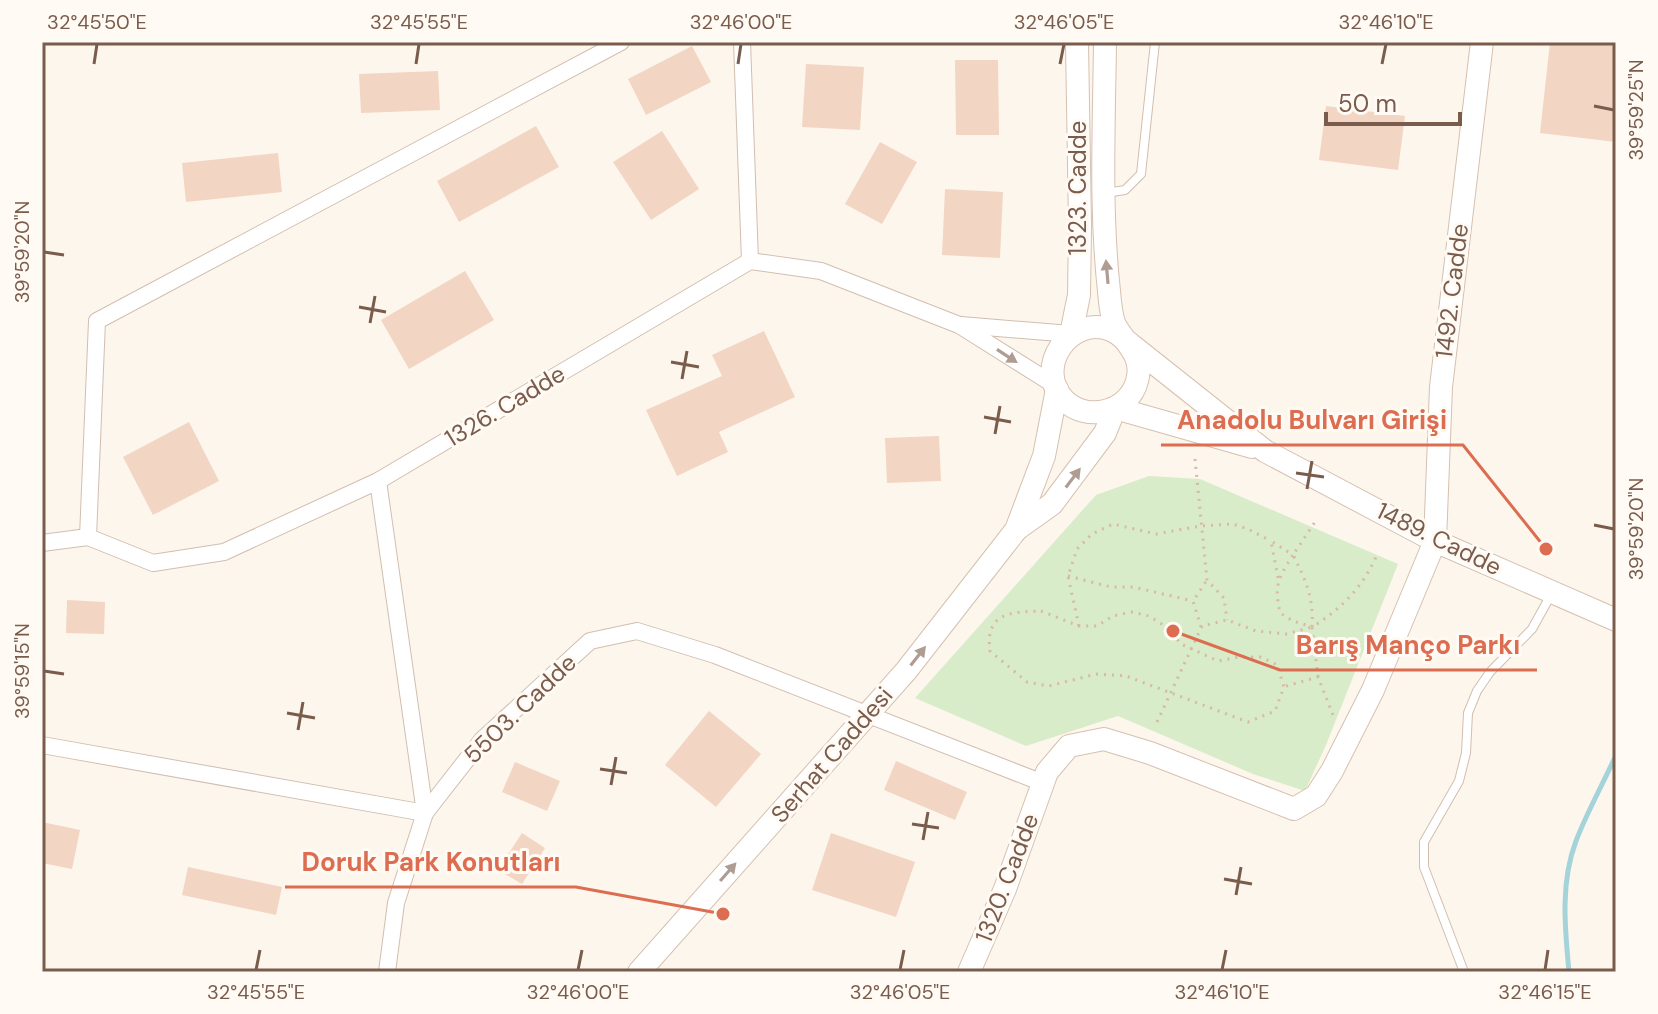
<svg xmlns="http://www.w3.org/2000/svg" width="1658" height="1014" viewBox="0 0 1658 1014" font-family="'DM Sans',sans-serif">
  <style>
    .green { fill: #d8ecc9 }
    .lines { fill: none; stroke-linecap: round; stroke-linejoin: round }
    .stream { stroke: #a5d3da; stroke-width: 5 }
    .building { fill: #f3d5c3 }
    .lane-casing { stroke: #d1beb0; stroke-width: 10 }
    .street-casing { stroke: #d1beb0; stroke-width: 18 }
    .secondary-casing { stroke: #d6c0b0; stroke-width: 24 }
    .path { stroke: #d9b8a5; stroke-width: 3; stroke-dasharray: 2 6; stroke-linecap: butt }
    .lane { stroke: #fff; stroke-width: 8 }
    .street { stroke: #fff; stroke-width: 16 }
    .secondary { stroke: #fff; stroke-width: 22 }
    .oneway { fill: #af9d94 }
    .ticks { fill: none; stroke: #7a5c4d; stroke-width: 3 }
    .labels { text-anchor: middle; stroke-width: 6; stroke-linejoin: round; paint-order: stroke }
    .street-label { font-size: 24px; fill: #7a5c4d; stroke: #fffaf3 }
    .leader { fill: none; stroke: #dc6d51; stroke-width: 3 }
    .callout-dot { fill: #dc6d51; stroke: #fffaf3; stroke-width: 3 }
    .callout-label { font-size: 26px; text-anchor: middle; font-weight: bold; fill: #dc6d51; stroke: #fffaf3; stroke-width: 6; stroke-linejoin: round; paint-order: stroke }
    .neatline { fill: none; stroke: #7a5c4d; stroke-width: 3 }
    .ticks-label { font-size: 20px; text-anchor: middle; fill: #7a5c4d }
  </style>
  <rect width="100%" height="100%" fill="#fdf6ec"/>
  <path class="green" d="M1149 476 1200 479 1398 564 1326 745 1305 791 1253 774 1118 716 1026 746 915 698 1096 495Z"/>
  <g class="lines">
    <path class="stream" d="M1569 972C1565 929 1560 883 1576 841 1587 812 1603 784 1616 755"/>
  </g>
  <g class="building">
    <path d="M1550 42H1616V142L1540 133Z"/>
    <path d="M692 46 711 82 646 115 628 79Z"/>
    <path d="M955 60H998L999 135H956Z"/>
    <path d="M806 64 864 67 860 130 802 127Z"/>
    <path d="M438 71 440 110 361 113 359 74Z"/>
    <path d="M1326 106 1405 116 1398 170 1319 160Z"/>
    <path d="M536 126 559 167 459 222 437 181Z"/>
    <path d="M662 131 699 189 651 220 613 162Z"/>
    <path d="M880 142 917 162 882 224 845 204Z"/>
    <path d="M278 153 282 192 186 202 182 163Z"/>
    <path d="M945 189 1003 192 1000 258 942 255Z"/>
    <path d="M465 271 494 320 409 369 381 320Z"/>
    <path d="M764 331 795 397 719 432 728 452 677 476 646 410 722 376 712 355Z"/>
    <path d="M189 422 219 481 153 515 123 457Z"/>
    <path d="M939 436 941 481 887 483 885 438Z"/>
    <path d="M67 600 105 602 104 634 66 633Z"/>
    <path d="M709 711 761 754 716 807 665 765Z"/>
    <path d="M896 761 967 792 955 820 884 790Z"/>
    <path d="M515 762 560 781 547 811 502 792Z"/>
    <path d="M42 822 80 830 72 869 42 863Z"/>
    <path d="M522 833 545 848 522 884 498 870Z"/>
    <path d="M831 833 915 862 896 917 812 890Z"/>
    <path d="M188 867 282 887 276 915 182 895Z"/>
  </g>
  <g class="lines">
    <g class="lane-casing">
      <g id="lane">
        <path d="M1105 193 1125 190 1141 174 1155 42"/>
        <path d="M1464 972 1424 867V842L1459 781 1466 753 1468 713 1477 691 1490 672 1532 629 1552 593"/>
      </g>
    </g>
    <g class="street-casing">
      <g id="street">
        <path d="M742 42 750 261"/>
        <path d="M961 325 1071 334"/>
        <path d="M378 481 425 813 396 903 387 972"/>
        <path d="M88 537 97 321 621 42"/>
        <path d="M42 543 88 537 153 563 224 552 378 481 750 261 821 271 959 325 1056 386"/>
        <path d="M42 745 425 813"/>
        <path d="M425 813 482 740 590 641 637 631 715 655 1043 783"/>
      </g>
    </g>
    <g class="secondary-casing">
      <g id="secondary">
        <path d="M1105 42C1104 125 1100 209 1109 291 1110 302 1111 318 1116 327 1127 345 1144 357 1137 381 1129 412 1087 423 1064 400 1033 368 1070 314 1111 330 1118 333 1124 339 1130 344L1265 451 1435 541 1616 620"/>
        <path d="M1071 334 1079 295 1080 226 1077 42"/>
        <path d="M1115 408 1252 447"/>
        <path d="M1017 529 1052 504 1105 433 1115 408"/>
        <path d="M639 972 906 671 1016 530 1044 456 1057 389"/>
        <path d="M969 972 1005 889 1047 772 1069 746 1104 739 1150 753 1294 809 1316 796 1332 771 1373 690 1435 541 1441 387 1482 42"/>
      </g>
    </g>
    <g class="path">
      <path d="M1195 459 1207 580 1224 598 1227 620"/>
      <path d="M1068 576 1111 587H1133L1193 601"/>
      <path d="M1278 578 1271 541 1293 555C1278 579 1274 584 1280 613L1293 621 1309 626"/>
      <path d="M1041 611 1079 626H1097L1113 616 1132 612 1149 616 1168 628 1181 644 1218 661 1239 657H1261L1277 665 1284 687 1275 711 1248 722 1126 676 1096 674 1049 686 1027 682 990 651C985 612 1011 612 1041 611Z"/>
      <path d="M1079 626 1068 576 1077 549 1092 534 1113 524 1156 534 1201 526 1233 524 1248 529 1271 541"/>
      <path d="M1201 627 1193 601 1207 580"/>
      <path d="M1312 627C1314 599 1306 580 1293 555L1315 522"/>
      <path d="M1318 677 1312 627C1340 610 1362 588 1376 557"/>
      <path d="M1286 686 1318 677 1335 720"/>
      <path d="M1157 722 1202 626 1227 620 1256 631 1286 634 1312 627"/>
    </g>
    <use href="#lane" class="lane"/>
    <use href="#street" class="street"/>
    <use href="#secondary" class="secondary"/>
  </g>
  <defs><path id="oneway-solid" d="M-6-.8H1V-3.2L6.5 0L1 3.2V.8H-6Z" transform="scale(2)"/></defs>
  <g class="oneway">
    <use href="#oneway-solid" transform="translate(1107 272) rotate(-95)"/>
    <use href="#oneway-solid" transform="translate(1007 356) rotate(33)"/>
    <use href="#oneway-solid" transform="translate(1073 478) rotate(-53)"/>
    <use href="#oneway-solid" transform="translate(918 656) rotate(-52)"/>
    <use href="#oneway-solid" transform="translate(728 872) rotate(-49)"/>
  </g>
  <path class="ticks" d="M94 64 97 44M416 64 419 44M738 64 741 44M1060 64 1064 44M1382 64 1386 44M1594 106 1614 110M44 252 64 255M359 307 386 312M370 323 375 296M671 362 699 367M682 379 687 351M984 417 1011 422M995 434 1000 406M1296 473 1324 477M1307 489 1312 461M1594 525 1614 529M44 671 64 674M287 713 315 718M298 730 303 702M600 769 627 773M611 785 616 757M912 824 939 828M923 840 928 812M1224 879 1252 884M1236 895 1241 867M256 970 260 950M578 970 582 950M900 970 904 950M1222 970 1226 950M1545 970 1548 950"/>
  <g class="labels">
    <g class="street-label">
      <text transform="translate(1078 188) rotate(-90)" y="8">1323. Cadde</text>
      <text transform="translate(1452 291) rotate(-83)" y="8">1492. Cadde</text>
      <text transform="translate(505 406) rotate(-31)" y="8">1326. Cadde</text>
      <text transform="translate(1439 539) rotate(26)" y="8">1489. Cadde</text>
      <text transform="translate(520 709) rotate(-44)" y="8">5503. Cadde</text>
      <text transform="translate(832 755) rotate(-49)" y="8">Serhat Caddesi</text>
      <text transform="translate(1007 878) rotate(-69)" y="8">1320. Cadde</text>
    </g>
  </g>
  <path class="leader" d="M1546 549L1463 445H1161M1173 631L1280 670H1537M723 914L576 887H285"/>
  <g class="callout-dot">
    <circle cx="1546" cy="549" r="8"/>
    <circle cx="1173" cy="631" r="8"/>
    <circle cx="723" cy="914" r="8"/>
  </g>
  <g class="callout-label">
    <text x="1312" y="429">Anadolu Bulvarı Girişi</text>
    <text x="1408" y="654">Barış Manço Parkı</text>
    <text x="431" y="871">Doruk Park Konutları</text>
  </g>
  <rect width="1658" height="1014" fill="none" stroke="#fffaf3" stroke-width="88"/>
  <path d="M1326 112v12h134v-12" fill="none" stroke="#7a5c4d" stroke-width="4"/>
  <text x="1338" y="112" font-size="24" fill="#7a5c4d" stroke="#fffaf3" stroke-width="6" paint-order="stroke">50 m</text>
  <rect x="44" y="44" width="1570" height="926" class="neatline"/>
  <g class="ticks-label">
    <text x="97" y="29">32°45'50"E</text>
    <text x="419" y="29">32°45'55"E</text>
    <text x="741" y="29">32°46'00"E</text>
    <text x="1064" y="29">32°46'05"E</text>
    <text x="1386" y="29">32°46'10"E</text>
    <text transform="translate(1636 110) rotate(-90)" y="7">39°59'25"N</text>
    <text transform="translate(22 252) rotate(-90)" y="7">39°59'20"N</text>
    <text transform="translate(1636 529) rotate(-90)" y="7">39°59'20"N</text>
    <text transform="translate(22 671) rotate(-90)" y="7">39°59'15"N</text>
    <text x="256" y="999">32°45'55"E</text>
    <text x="578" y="999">32°46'00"E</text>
    <text x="900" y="999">32°46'05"E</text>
    <text x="1222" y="999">32°46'10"E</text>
    <text x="1545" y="999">32°46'15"E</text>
  </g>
</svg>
